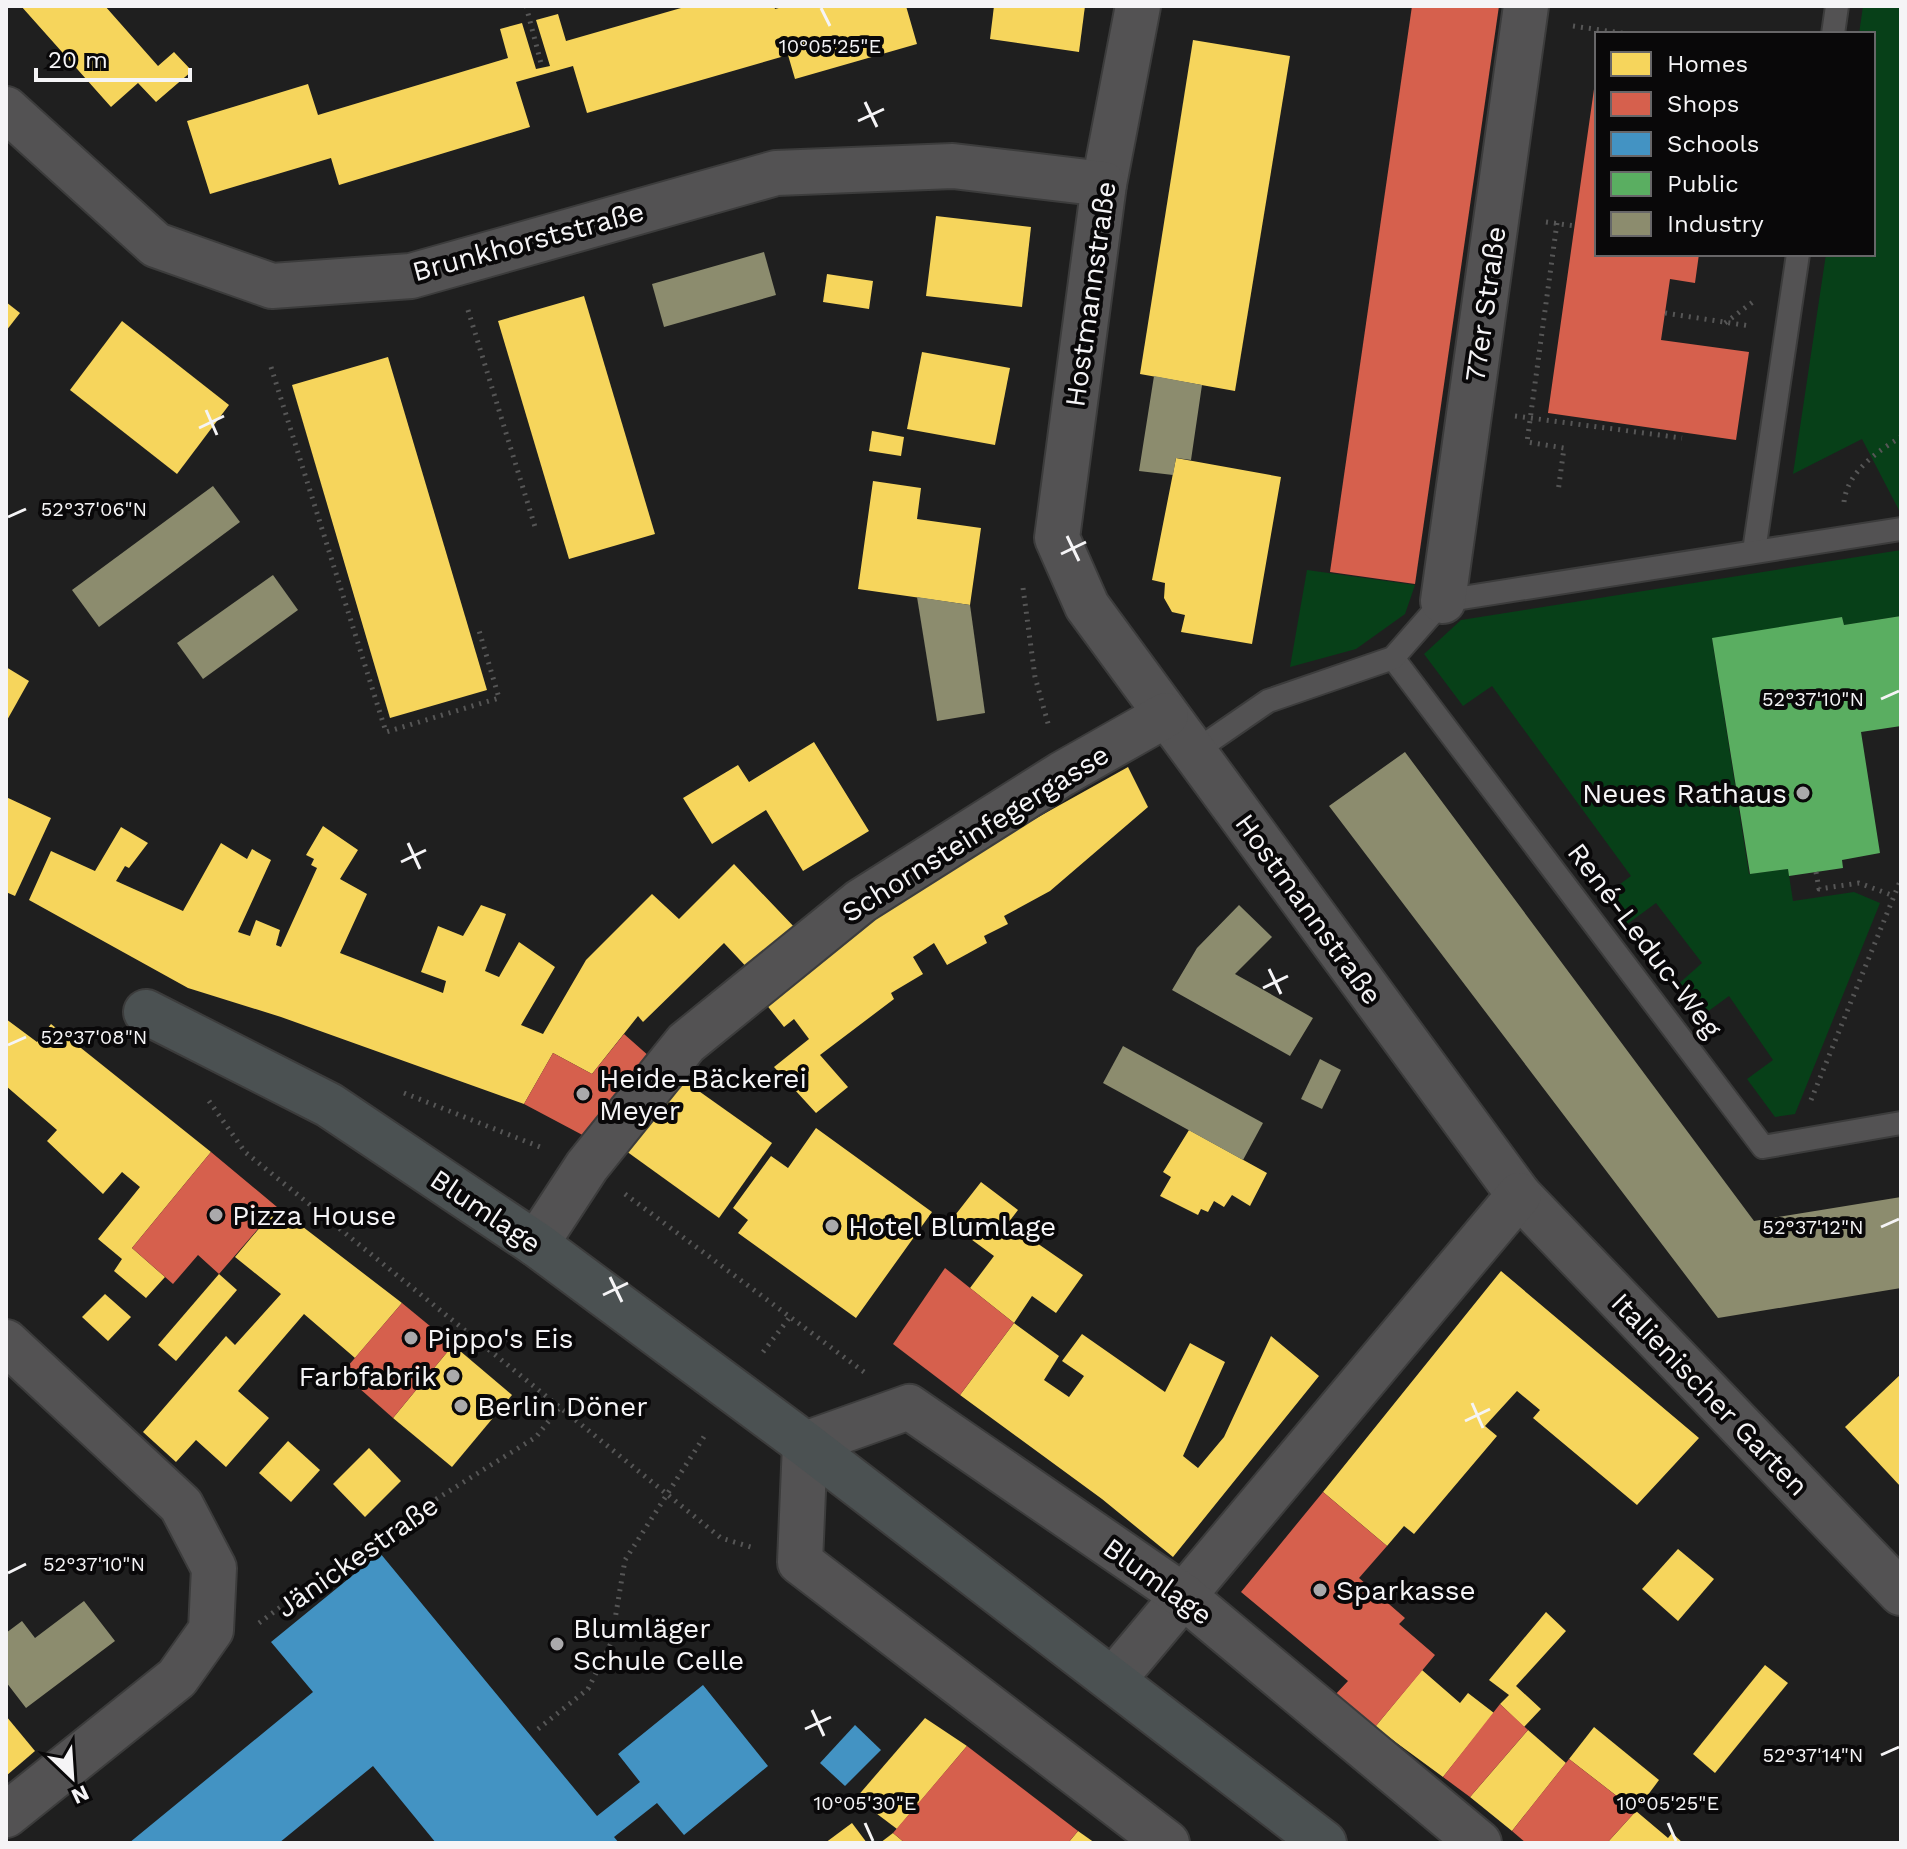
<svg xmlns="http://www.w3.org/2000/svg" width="1907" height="1849" viewBox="0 0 1907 1849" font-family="'Work Sans',sans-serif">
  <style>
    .green { fill: #074018 }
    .homes { fill: #f6d55c }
    .shops { fill: #d6604d }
    .schools { fill: #4393c3 }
    .public { fill: #5aae61 }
    .industry { fill: #8c8c6e }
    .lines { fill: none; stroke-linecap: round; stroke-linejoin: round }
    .lane-casing { stroke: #3c3c3c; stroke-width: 26 }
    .street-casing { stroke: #3c3c3c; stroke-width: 48 }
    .primary-casing { stroke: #3c3c3c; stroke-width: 48 }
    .path { stroke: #565656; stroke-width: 5; stroke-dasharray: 2 6; stroke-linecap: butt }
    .lane { stroke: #535253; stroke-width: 22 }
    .street { stroke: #535253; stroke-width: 44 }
    .primary { stroke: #4b5152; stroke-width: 44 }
    .ticks { fill: none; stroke: #f5f4f6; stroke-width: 3 }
    .poi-dot { fill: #aaa9ab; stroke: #090809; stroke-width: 3 }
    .labels { text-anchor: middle; stroke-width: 8; stroke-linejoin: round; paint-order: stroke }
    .street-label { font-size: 28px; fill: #f5f4f6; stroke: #090809 }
    .poi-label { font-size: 28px; fill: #f5f4f6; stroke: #090809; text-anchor: start }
    .ticks-label { font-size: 20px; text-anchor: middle; fill: #f5f4f6; stroke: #090809; stroke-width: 8; stroke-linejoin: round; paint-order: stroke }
  </style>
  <rect width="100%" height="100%" fill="#1f1f1f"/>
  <g class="green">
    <path d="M1863 6H1901V514L1862 439 1793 474 1826 254H1873V34H1859Z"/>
    <path d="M1901 550V616L1844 625 1842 617 1712 639 1749 874 1788 869 1793 901 1854 892 1880 903 1795 1114 1775 1117 1747 1079 1773 1060 1729 996 1699 1018 1675 987 1702 963 1656 903 1626 925 1604 896 1631 876 1492 686 1463 706 1424 654 1461 620Z"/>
    <path d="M1307 570 1415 585 1405 614 1356 649 1290 667Z"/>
  </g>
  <g class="homes">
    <path d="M21 6H105L158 66 174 52 192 71 156 102 138 83 111 107Z"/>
    <path d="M688 6H774L775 9 786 6H906L917 44 795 79 788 55 587 113 573 66 516 82 530 127 339 185 331 158 210 194 187 121 308 84 318 115 508 58 500 29 522 23 536 69 550 66 536 20 558 14 566 41Z"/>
    <path d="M994 6H1085L1079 52 990 39Z"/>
    <path d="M1193 40 1290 56 1235 391 1140 374Z"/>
    <path d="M936 216 1031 227 1022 307 926 296Z"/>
    <path d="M827 274 873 281 869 309 823 302Z"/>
    <path d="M584 296 655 534 569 559 498 321Z"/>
    <path d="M6 302 20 313 6 331Z"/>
    <path d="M122 321 229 405 177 474 70 390Z"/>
    <path d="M922 352 1010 368 995 445 907 429Z"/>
    <path d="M388 357 487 690 390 718 292 385Z"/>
    <path d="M872 431 904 437 901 456 869 451Z"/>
    <path d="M1176 458 1281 477 1252 644 1181 632 1185 615 1172 612 1164 598 1165 583 1152 580Z"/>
    <path d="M873 481 921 488 917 519 981 528 970 605 858 589Z"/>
    <path d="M6 667 29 681 6 722Z"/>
    <path d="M814 742 869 831 803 871 766 810 712 844 683 798 738 765 749 782Z"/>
    <path d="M1128 767 1148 807 1050 891 1004 916 1008 924 984 936 987 943 947 965 934 943 913 957 923 974 891 993 894 999 820 1055 848 1087 816 1113 774 1067 809 1039 794 1019 784 1027 762 999 853 928 972 854Z"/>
    <path d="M6 797 51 818 15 896 6 892Z"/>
    <path d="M323 826 358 850 340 879 367 894 340 953 443 993 446 981 421 972 438 926 463 936 481 905 506 914 485 971 499 977 519 942 555 967 521 1025 543 1034 586 960 652 894 679 919 734 864 797 930 753 974 724 943 643 1022 638 1016 592 1074 553 1053 524 1104 281 1017 188 988 29 900 51 851 95 871 121 827 148 843 129 868 125 866 116 881 183 911 221 843 247 859 252 849 271 860 238 932 250 936 256 920 280 930 276 945 281 947 317 868 311 865 314 859 306 855Z"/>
    <path d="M6 1019 37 1042 51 1024 211 1152 132 1248 165 1277 146 1298 114 1271 122 1259 98 1239 140 1187 122 1172 103 1194 47 1141 57 1130 6 1086Z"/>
    <path d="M679 1077 772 1143 719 1218 626 1151Z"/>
    <path d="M816 1128 932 1212 856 1318 738 1233 748 1220 733 1208 771 1156 788 1168Z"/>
    <path d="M1189 1130 1267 1173 1250 1206 1232 1195 1224 1207 1214 1201 1208 1212 1201 1209 1198 1215 1160 1196 1171 1177 1163 1172Z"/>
    <path d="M981 1182 1018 1210 1008 1223 1083 1275 1056 1313 1032 1296 1014 1323 1059 1356 1044 1380 1069 1397 1084 1376 1062 1361 1082 1334 1165 1392 1190 1343 1225 1362 1183 1456 1198 1468 1224 1437 1271 1336 1319 1376 1173 1557 1102 1499 960 1395 1014 1323 970 1288 994 1256 949 1223Z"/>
    <path d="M277 1207 402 1303 355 1358 304 1314 238 1391 269 1418 226 1467 196 1440 176 1462 143 1432 226 1336 235 1345 281 1294 235 1257Z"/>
    <path d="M1501 1271 1699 1438 1637 1505 1533 1418 1540 1410 1517 1391 1485 1426 1497 1436 1414 1534 1404 1526 1387 1546 1323 1492Z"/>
    <path d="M219 1274 237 1290 176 1361 158 1345Z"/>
    <path d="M105 1294 131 1317 108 1341 82 1317Z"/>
    <path d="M453 1345 512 1395 452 1467 393 1418Z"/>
    <path d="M1901 1374V1487L1845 1427Z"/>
    <path d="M288 1441 320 1470 291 1502 259 1473Z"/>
    <path d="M369 1448 401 1481 365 1517 333 1484Z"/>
    <path d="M1678 1549 1714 1579 1678 1621 1642 1589Z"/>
    <path d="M1546 1612 1566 1631 1516 1686 1541 1709 1524 1727 1500 1704 1509 1695 1489 1680Z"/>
    <path d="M1765 1665 1788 1683 1715 1773 1693 1754Z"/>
    <path d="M1422 1670 1460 1703 1468 1693 1494 1713 1443 1777 1375 1727Z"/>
    <path d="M6 1716 35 1751 6 1776Z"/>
    <path d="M925 1718 967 1746 897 1829 856 1798Z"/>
    <path d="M1594 1727 1659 1780 1636 1811 1569 1759Z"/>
    <path d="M1528 1730 1566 1763 1512 1831 1470 1797Z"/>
    <path d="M1636 1811 1668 1838 1672 1833 1683 1843H1607Z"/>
    <path d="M852 1823 867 1843H825Z"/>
    <path d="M1078 1831 1095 1843H1068Z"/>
    <path d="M893 1833 905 1843H880Z"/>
  </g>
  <g class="shops">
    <path d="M1412 6H1499L1415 584 1330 572Z"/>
    <path d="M1595 82 1597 254H1699L1695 283 1670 279 1661 340 1749 352 1736 440 1548 413Z"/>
    <path d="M624 1034 650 1057 590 1139 524 1104 553 1053 592 1074Z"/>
    <path d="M211 1152 277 1207 219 1274 198 1255 173 1284 132 1248Z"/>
    <path d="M945 1268 1014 1323 960 1395 893 1344Z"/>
    <path d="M402 1303 453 1345 393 1418 342 1373Z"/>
    <path d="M1323 1492 1387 1546 1359 1578 1405 1618 1399 1624 1435 1655 1375 1727 1334 1696 1348 1681 1241 1592Z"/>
    <path d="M1500 1704 1528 1730 1470 1797 1443 1777Z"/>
    <path d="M967 1746 1078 1831 1068 1843H905L893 1833Z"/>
    <path d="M1569 1759 1636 1811 1607 1843H1526L1512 1831Z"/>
  </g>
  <g class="schools">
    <path d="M380 1553 597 1816 640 1782 618 1754 703 1685 768 1766 684 1835 657 1803 614 1837 619 1843H436L373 1766 279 1843H129L313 1692 271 1642Z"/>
    <path d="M855 1725 881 1750 845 1786 820 1763Z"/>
  </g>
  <path class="public" d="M1901 616V726L1861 732 1880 853 1842 860 1843 868 1789 876 1788 869 1750 874 1712 638 1842 617 1844 625Z"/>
  <g class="industry">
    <path d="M764 252 776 295 664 327 652 284Z"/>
    <path d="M1154 376 1202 385 1191 460 1176 458 1173 475 1139 471Z"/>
    <path d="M213 486 240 522 99 627 72 590Z"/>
    <path d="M273 575 298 610 203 679 177 643Z"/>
    <path d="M917 597 970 605 985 713 937 721Z"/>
    <path d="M1405 752 1754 1221 1901 1197V1288L1718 1318 1329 806Z"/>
    <path d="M1239 905 1272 937 1235 974 1313 1018 1290 1056 1172 990 1197 948Z"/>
    <path d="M1123 1046 1263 1123 1243 1160 1103 1083Z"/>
    <path d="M1320 1059 1341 1070 1322 1109 1301 1099Z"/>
    <path d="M84 1601 115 1641 26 1708 6 1682V1633L22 1621 35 1638Z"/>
  </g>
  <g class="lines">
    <g class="lane-casing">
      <g id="lane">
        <path d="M1833 34 1837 6"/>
        <path d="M1754 551 1798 254"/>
        <path d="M1393 658 1763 1147 1901 1123"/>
        <path d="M1194 752 1268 701 1393 658 1443 601 1901 529"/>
      </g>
    </g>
    <g class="street-casing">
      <g id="street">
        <path d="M1138 6 1104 184 1057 538 1087 606 1519 1195 1901 1593"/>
        <path d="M6 109 156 245 272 286 411 276 776 173 953 166 1104 184"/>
        <path d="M1443 601 1526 6"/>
        <path d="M536 1244 587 1166 686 1043 861 901 1062 774 1166 715"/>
        <path d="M6 1342 181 1505 214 1568 211 1630 177 1678 6 1815"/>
        <path d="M1113 1680 1519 1195"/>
        <path d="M1167 1843 800 1562 805 1444 909 1407 1182 1595 1479 1843"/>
      </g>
    </g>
    <g class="primary-casing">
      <path id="primary" d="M146 1012 329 1105 536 1244 805 1444 1324 1843"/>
    </g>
    <g class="path">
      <path d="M526 6 542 67"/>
      <path d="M1573 26 1628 34"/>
      <path d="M1546 222 1575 226"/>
      <path d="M1557 223 1527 442 1564 448 1558 492"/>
      <path d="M468 310 536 530"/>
      <path d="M1665 313 1750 326"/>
      <path d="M1725 323 1754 301"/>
      <path d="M271 367 386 732 499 698 478 627"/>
      <path d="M1515 416 1682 438"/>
      <path d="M1844 502C1847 472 1878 451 1901 437"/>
      <path d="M1023 588 1035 677 1049 727"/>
      <path d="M1816 872 1819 889 1859 883 1894 896"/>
      <path d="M404 1093 540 1147"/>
      <path d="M1811 1100 1901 879"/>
      <path d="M209 1101 245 1152 721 1538 754 1548"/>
      <path d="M625 1194 864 1372"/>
      <path d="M763 1352 790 1317"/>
      <path d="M259 1623 372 1539 536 1437 560 1407"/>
      <path d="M538 1729 588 1689 611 1643 625 1560 707 1432"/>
    </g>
    <use href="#lane" class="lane"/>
    <use href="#street" class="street"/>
    <use href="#primary" class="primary"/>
  </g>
  <path class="ticks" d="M821 8 830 26M865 102 877 127M858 121 884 109M206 410 217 435M199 428 224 416M8 517 26 509M1067 536 1079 561M1061 554 1086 542M1881 699 1899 691M408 843 420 869M401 862 426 850M1269 969 1281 994M1263 988 1288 976M8 1045 26 1037M1881 1227 1899 1219M610 1277 622 1302M603 1295 628 1283M1472 1403 1483 1428M1465 1421 1490 1409M8 1573 26 1564M812 1710 824 1736M805 1729 831 1717M1881 1755 1899 1747M865 1823 873 1841M1668 1823 1676 1841"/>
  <g class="poi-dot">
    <circle cx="1803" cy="793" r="8"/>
    <circle cx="583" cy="1094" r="8"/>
    <circle cx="216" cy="1215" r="8"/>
    <circle cx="832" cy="1226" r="8"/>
    <circle cx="411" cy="1338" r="8"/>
    <circle cx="453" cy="1376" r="8"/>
    <circle cx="461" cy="1406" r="8"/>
    <circle cx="1320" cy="1590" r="8"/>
    <circle cx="557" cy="1644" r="8"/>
  </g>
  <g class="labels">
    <g class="street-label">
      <text transform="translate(528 241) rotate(-15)" y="10">Brunkhorststraße</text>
      <text transform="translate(1090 294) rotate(-82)" y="10">Hostmannstraße</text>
      <text transform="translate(1485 304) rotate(-82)" y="10">77er Straße</text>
      <text transform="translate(975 833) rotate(-32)" y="10">Schornsteinfegergasse</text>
      <text transform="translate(1309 909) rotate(54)" y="10">Hostmannstraße</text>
      <text transform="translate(1645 940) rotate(53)" y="10">René-Leduc-Weg</text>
      <text transform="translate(486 1211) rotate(34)" y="10">Blumlage</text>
      <text transform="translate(1710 1394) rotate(46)" y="10">Italienischer Garten</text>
      <text transform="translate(357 1556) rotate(-35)" y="10">Jänickestraße</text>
      <text transform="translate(1158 1581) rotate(36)" y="10">Blumlage</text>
    </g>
    <g class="poi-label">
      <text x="1787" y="803" text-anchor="end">Neues Rathaus</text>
      <text x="599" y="1088">Heide-Bäckerei<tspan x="599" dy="32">Meyer</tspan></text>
      <text x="232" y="1225">Pizza House</text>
      <text x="848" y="1236">Hotel Blumlage</text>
      <text x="427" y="1348">Pippo's Eis</text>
      <text x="437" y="1386" text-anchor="end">Farbfabrik</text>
      <text x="477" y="1416">Berlin Döner</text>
      <text x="1336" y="1600">Sparkasse</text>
      <text x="573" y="1638">Blumläger<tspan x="573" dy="32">Schule Celle</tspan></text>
    </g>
  </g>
  <g class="ticks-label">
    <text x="830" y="53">10°05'25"E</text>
    <text x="94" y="516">52°37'06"N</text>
    <text x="1813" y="706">52°37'10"N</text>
    <text x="94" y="1044">52°37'08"N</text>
    <text x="1813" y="1234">52°37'12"N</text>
    <text x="94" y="1571">52°37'10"N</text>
    <text x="1813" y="1762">52°37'14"N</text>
    <text x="865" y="1810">10°05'30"E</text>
    <text x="1668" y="1810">10°05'25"E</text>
  </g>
  <rect width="1907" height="1849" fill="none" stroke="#f5f4f6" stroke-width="16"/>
  <rect x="1595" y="32" width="280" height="224" fill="#090809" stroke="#676668" stroke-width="2"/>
  <rect x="1611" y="52" width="40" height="24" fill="#f6d55c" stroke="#676668" stroke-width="2"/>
  <text x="1667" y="72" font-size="24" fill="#f5f4f6">Homes</text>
  <rect x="1611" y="92" width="40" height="24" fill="#d6604d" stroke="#676668" stroke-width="2"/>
  <text x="1667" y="112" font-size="24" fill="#f5f4f6">Shops</text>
  <rect x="1611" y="132" width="40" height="24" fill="#4393c3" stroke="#676668" stroke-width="2"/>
  <text x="1667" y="152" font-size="24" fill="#f5f4f6">Schools</text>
  <rect x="1611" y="172" width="40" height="24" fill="#5aae61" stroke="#676668" stroke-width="2"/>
  <text x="1667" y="192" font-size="24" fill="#f5f4f6">Public</text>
  <rect x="1611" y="212" width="40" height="24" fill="#8c8c6e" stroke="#676668" stroke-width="2"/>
  <text x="1667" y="232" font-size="24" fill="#f5f4f6">Industry</text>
  <g transform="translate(72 1777) rotate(155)" stroke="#090809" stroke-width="6" paint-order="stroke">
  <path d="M0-6L14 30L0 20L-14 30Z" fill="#f5f4f6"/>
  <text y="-12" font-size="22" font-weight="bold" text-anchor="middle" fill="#f5f4f6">N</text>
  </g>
  <path d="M36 68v12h154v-12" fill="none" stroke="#f5f4f6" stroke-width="4"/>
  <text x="48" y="68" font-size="24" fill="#f5f4f6" stroke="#090809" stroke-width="6" paint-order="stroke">20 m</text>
</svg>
